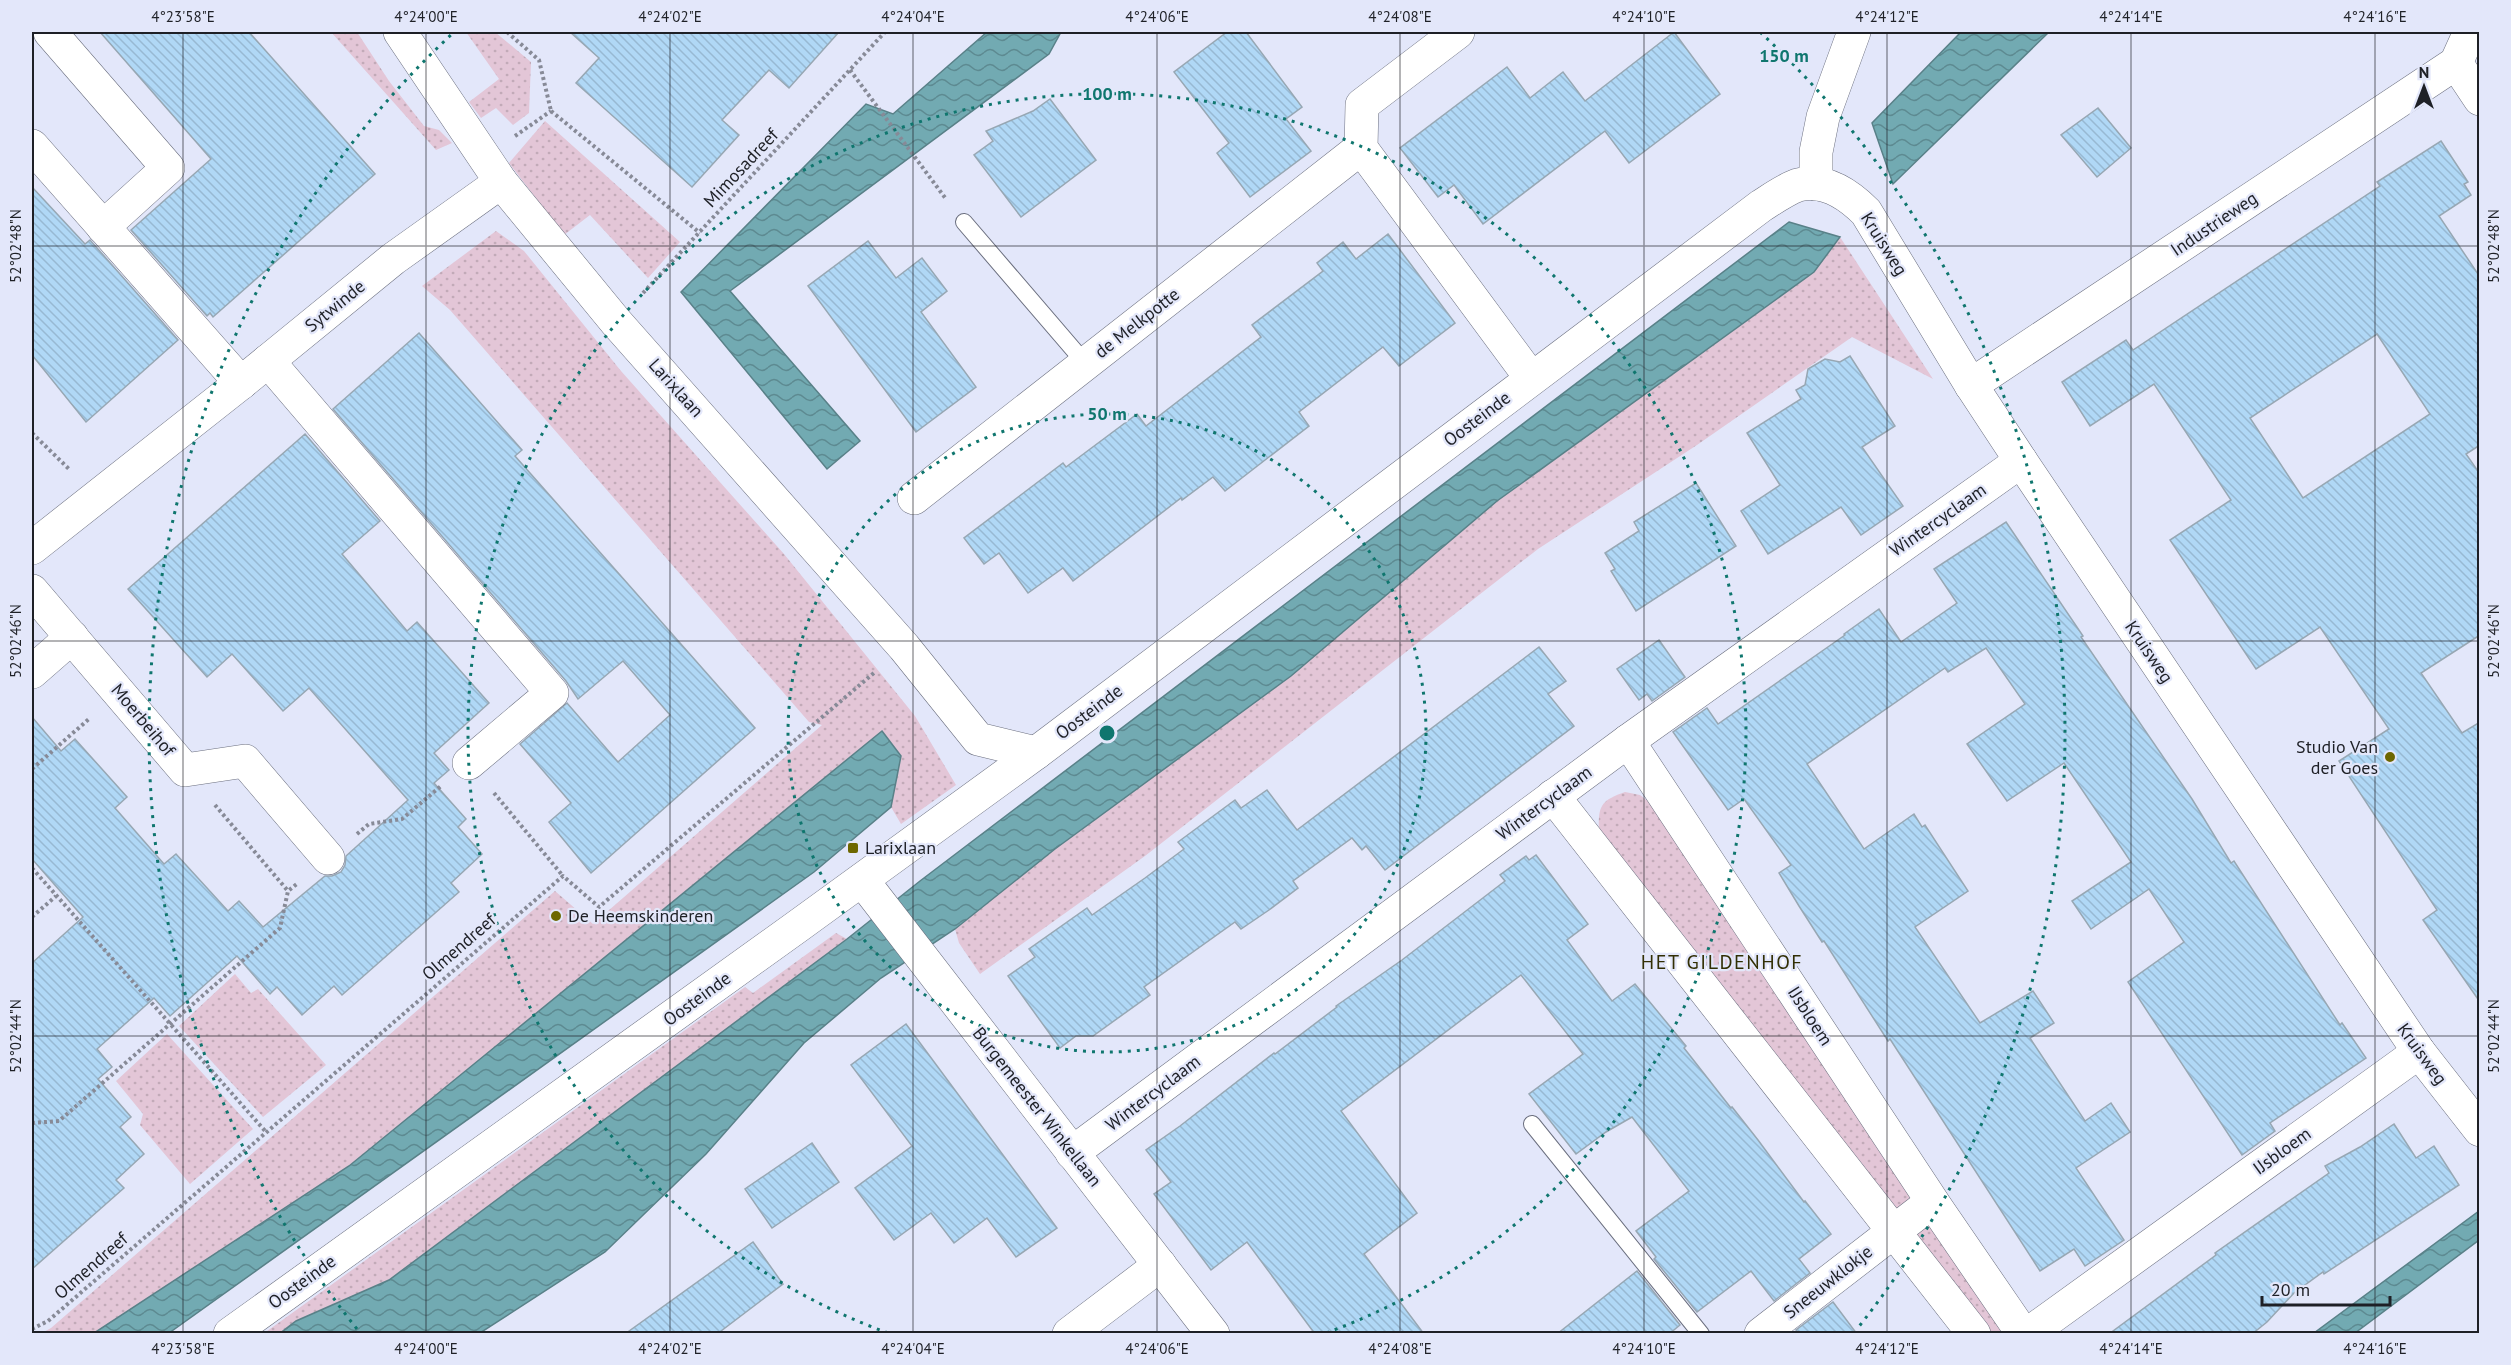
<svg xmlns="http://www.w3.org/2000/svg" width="2511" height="1365" viewBox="0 0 2511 1365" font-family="'PT Sans',sans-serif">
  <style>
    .grass { fill: url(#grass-dots) }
    .water { fill: url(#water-waves); stroke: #598188; stroke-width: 1.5 }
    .building { fill: url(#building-back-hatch); stroke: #97a7b3; stroke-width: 1.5; fill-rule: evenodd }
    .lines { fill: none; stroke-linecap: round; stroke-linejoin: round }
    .service-casing { stroke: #6b6f7f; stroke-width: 18 }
    .minor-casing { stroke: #6b6f7f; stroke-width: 34 }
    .path { stroke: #878a97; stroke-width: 4; stroke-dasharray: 3 3; stroke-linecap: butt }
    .service { stroke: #fff; stroke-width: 16 }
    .minor { stroke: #fff; stroke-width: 33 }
    .ticks { fill: none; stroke: #1e2026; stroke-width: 1.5; stroke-opacity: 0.45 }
    .ring { fill: none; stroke: #0f766e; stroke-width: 3; stroke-dasharray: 3 6 }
    .poi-dot { fill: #6d6700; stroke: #e3e7fa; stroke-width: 2 }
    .labels { text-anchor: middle; stroke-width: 4.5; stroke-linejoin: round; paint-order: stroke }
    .street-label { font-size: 18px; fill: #1e2026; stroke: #e3e7fa }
    .poi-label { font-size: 18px; fill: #1e2026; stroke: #e3e7fa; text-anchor: start }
    .neighbourhood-label { font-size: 20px; letter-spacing: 1.5px; fill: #322f04; stroke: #e3e7fa }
    .centre { fill: #0f766e; stroke: #e3e7fa; stroke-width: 3 }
    .ring-label { font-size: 18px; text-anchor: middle; font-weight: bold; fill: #0f766e; stroke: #e3e7fa; stroke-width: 4.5; stroke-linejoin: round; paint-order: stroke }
    .neatline { fill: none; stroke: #1e2026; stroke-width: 2 }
    .ticks-label { font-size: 15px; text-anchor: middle; fill: #1e2026 }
  </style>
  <defs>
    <pattern id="grass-dots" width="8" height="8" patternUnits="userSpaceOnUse" patternTransform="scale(1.5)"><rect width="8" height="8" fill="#e3c6d7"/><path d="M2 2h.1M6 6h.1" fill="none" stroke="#c2aab8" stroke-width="1.8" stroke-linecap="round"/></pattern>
    <pattern id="water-waves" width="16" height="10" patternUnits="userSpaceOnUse" patternTransform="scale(1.5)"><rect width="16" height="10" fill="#72aab2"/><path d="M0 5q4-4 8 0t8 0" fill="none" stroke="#5d8a91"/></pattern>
    <pattern id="building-back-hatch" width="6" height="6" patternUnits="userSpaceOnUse" patternTransform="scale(1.5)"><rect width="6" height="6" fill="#b0d8f6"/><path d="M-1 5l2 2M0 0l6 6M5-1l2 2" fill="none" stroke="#97b9d3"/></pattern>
  </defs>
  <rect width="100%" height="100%" fill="#e3e7fa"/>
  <g class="grass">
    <path d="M331 32H357L389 81 424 126 439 130 452 143 436 150Z"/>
    <path d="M466 32H495L531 62 529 113 513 125 496 108 481 118 469 102 499 79Z"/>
    <path d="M545 121 680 242 648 278 590 215 564 235 509 163Z"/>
    <path d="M496 231 524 251 621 371 784 554 915 716 956 785 901 824 891 807 901 756 882 732 349 1166 94 1333 40 1334 51 1328 555 891 593 924 822 725 809 722 450 310 422 286Z"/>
    <path d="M1840 237 1933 379 1852 337 1697 445 1538 549 1145 856 980 974 959 943 955 929 1055 849 1291 676 1497 501 1814 272Z"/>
    <path d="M1625 792 1640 795 1653 805 1903 1178 1911 1200 1899 1210 1890 1206 1599 834C1598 807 1599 801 1625 792Z"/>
    <path d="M836 933 847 939 389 1280 296 1321 279 1333 263 1334 745 987 753 993Z"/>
    <path d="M235 974 251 993 258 989 326 1065 263 1117 179 1026Z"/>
    <path d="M167 1034 253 1129 190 1184 140 1125 143 1114 116 1081Z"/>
    <path d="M1925 1223 1936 1227 2008 1333H1983L1913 1232Z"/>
  </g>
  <g class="water">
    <path d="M987 32H1061L1049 54 730 291 860 441 827 469 681 292 866 104 893 114Z"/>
    <path d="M1961 32H2049L1893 184 1872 123Z"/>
    <path d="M1789 222 1840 237 1814 272 1497 501 1291 676 1055 849 955 929 881 978 804 1043 706 1154 605 1252 480 1333 279 1334 296 1321 389 1280 847 939 920 881Z"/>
    <path d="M882 731 901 756 891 807 814 872 169 1333H94L349 1166Z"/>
    <path d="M2479 1211V1240L2355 1333H2314Z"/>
  </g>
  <g class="building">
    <path d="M100 32H249L375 174 213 317 210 313 207 316 131 230 211 159Z"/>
    <path d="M570 32H839L789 88 769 70 722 120 739 135 692 187 576 83 599 58Z"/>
    <path d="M1227 32H1246L1302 107 1286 119 1311 151 1250 197 1217 153 1229 143 1174 72Z"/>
    <path d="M1674 32 1720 94 1629 163 1605 131 1483 224 1454 185 1438 197 1400 148 1507 67 1530 98 1563 72 1585 101Z"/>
    <path d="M1050 99 1096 160 1021 217 974 155 993 141 986 131 1033 111Z"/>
    <path d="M2098 108 2131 148 2097 177 2061 135Z"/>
    <path d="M2441 141 2468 182 2464 184 2471 195 2439 216 2480 277V445L2466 454 2480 474V635L2421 673 2462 733 2480 722V1002L2423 920 2437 910 2339 761 2389 729 2320 627 2256 669 2170 540 2231 500 2154 384 2090 426 2062 382 2126 340 2133 350 2380 186 2377 182ZM2377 334 2430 414 2303 498 2250 418Z"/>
    <path d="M32 187 85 244 90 240 178 340 86 422 32 355Z"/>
    <path d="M1388 234 1455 323 1399 366 1383 347 1299 412 1309 426 1225 491 1213 477 1182 500 1181 498 1073 581 1063 568 1028 593 999 553 984 564 964 538 1063 463 1066 467 1137 414 1146 426 1261 337 1252 325 1323 271 1317 263 1343 242 1356 259Z"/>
    <path d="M868 241 896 278 922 258 947 291 921 312 976 387 916 432 808 286Z"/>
    <path d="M419 333 522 450 515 456 755 728 591 873 549 822 571 803 520 744 567 703 618 762 670 715 623 661 578 699 566 681 333 409Z"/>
    <path d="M1850 356 1895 426 1862 447 1903 506 1861 535 1841 507 1768 554 1741 511 1780 485 1747 433 1801 399 1796 390 1805 385 1808 369 1825 359 1840 362Z"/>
    <path d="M305 434 380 521 342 554 407 631 417 622 489 703 434 753 449 770 434 783 466 819 458 827 482 854 451 883 459 892 342 995 334 986 302 1015 277 987 270 994 237 956 170 1016 154 998 97 1049 112 1067 98 1079 131 1117 120 1127 144 1154 116 1180 124 1188 32 1269V963L83 917 32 859V717L61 751 75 739 127 797 115 808 164 864 176 854 228 911 239 901 263 927 325 876H332L341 872 345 865 346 856 408 800 309 688 283 711 232 654 207 677 128 589Z"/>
    <path d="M1696 483 1736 546 1636 611 1611 571 1615 569 1605 553 1639 531 1634 522Z"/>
    <path d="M2006 522 2083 636 2081 637 2192 799 2231 863 2234 861 2340 1025 2342 1023 2366 1058 2270 1123 2275 1131 2242 1155 2128 982 2184 942 2149 889 2091 929 2072 901 2131 862 2064 763 2007 801 1967 744 2025 704 1986 648 1948 672 1945 668 1807 764 1864 849 1914 814 1922 827 1925 825 1968 891 1915 927 1980 1023 2033 991 2054 1023 2030 1038 2085 1121 2111 1103 2130 1132 2076 1168 2124 1240 2085 1266 2074 1249 2040 1271 1890 1039 1888 1041 1824 941 1822 942 1799 906 1779 873 1791 865 1744 799 1728 810 1673 732 1707 708 1718 724 1845 635 1844 634 1879 609 1901 642 1957 603 1934 569Z"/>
    <path d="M1659 640 1685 677 1652 701 1647 694 1639 700 1617 669Z"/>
    <path d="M1539 647 1566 681 1548 694 1574 726 1385 870 1366 846 1362 850 1352 838 1293 881 1298 888 1269 910 1241 929 1235 922 1144 987 1150 995 1093 1036H1076L1060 1048 1008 976 1035 957 1029 949 1087 908 1092 915 1145 878 1184 849 1178 842 1235 800 1241 808 1267 790 1297 830Z"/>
    <path d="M1536 855 1588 924 1567 940 1612 1001 1635 984 1686 1046 1684 1048 1731 1108 1732 1107 1758 1140 1804 1202 1805 1201 1831 1234 1799 1259 1810 1273 1774 1301 1751 1271 1697 1312 1654 1259 1656 1257 1636 1231 1689 1191 1632 1117 1606 1132 1576 1154 1529 1094 1583 1054 1521 975 1341 1111 1417 1213 1364 1254 1424 1334H1315L1247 1242 1211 1270 1154 1194 1171 1182 1146 1150 1180 1126 1274 1053 1275 1054 1337 1007 1336 1006 1402 960 1505 881 1500 875 1526 856 1529 860Z"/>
    <path d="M906 1024 1057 1228 1016 1257 987 1218 954 1243 931 1213 894 1240 855 1188 912 1146 851 1065Z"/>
    <path d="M2394 1124 2416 1158 2434 1146 2459 1185 2324 1274 2323 1272 2294 1293 2267 1322 2252 1334H2109L2216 1255 2215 1253 2329 1173 2325 1166 2360 1147Z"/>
    <path d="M812 1143 839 1182 772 1228 745 1189Z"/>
    <path d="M753 1242 783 1284 717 1334H625Z"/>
    <path d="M1637 1271 1680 1325 1669 1334H1557Z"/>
    <path d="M1833 1302 1857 1334H1799L1796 1330Z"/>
  </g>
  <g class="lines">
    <g class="service-casing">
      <g id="service">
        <path d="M964 222 1085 363"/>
        <path d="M1532 1124 1701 1334"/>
      </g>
    </g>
    <g class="minor-casing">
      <g id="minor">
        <path d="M50 32 168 168 103 227"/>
        <path d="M1458 32 1362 105 1361 148 1531 378"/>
        <path d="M2456 63 2480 99"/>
        <path d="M32 146 241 383"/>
        <path d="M501 182 616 322 904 647 978 739 1036 753"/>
        <path d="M1816 184V152L1823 117 1854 32"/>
        <path d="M268 361 552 693 469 763"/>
        <path d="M1971 385 2456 63 2470 32"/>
        <path d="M914 498 1361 148"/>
        <path d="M32 548 241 383 393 259 501 182 400 32"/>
        <path d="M32 591 185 770 245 761 328 858"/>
        <path d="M32 672 72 637"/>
        <path d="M1628 741 1936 1207 2023 1334"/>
        <path d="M1553 796 1974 1334"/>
        <path d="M862 880 1213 1334"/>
        <path d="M1072 1153 1628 741 2021 461"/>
        <path d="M230 1334 798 926 1036 753 1761 206C1772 199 1786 189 1798 185 1825 178 1848 194 1866 212L1971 385 2021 461 2419 1052 2480 1130"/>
        <path d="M1069 1334 1160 1265"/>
        <path d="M1761 1334 1932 1202"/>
        <path d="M2028 1334 2419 1052"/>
      </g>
    </g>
    <g class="path">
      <path d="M507 32 539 60 551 111"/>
      <path d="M850 70 946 199"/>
      <path d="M551 111 700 233"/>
      <path d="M515 136 551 111"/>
      <path d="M643 293 885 32"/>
      <path d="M32 433 70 470"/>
      <path d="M32 769 90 718"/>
      <path d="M494 793 563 876"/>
      <path d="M215 805 288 891"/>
      <path d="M357 834 369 824 402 819 441 786"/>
      <path d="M32 868 266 1132"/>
      <path d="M32 917 56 896"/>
      <path d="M32 1123 59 1121 280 928 288 891 298 883"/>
      <path d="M32 1329 48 1321 563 876 599 907 875 672"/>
    </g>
    <use href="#service" class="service"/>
    <use href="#minor" class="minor"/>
  </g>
  <path class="ticks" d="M183 32V1334M426 32V1334M670 32V1334M913 32V1334M1157 32V1334M1400 32V1334M1644 32V1334M1887 32V1334M2131 32V1334M2375 32V1334M32 246H2480M32 641H2480M32 1036H2480"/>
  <g class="ring">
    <circle cx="1107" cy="733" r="319"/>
    <path d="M888 1333A639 639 0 1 1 1326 1333"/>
    <path d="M357 1329A958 958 0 0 1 454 32M1760 32A958 958 0 0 1 1857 1329"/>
  </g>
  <g class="poi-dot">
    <circle cx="2390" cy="757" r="6"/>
    <rect x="847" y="842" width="12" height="12" rx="3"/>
    <circle cx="556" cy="916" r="6"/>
  </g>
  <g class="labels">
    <g class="street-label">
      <text transform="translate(741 168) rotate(-47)" y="6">Mimosadreef</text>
      <text transform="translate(2214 224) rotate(-34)" y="6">Industrieweg</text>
      <text transform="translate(1884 244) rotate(58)" y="6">Kruisweg</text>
      <text transform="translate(335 306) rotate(-39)" y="6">Sytwinde</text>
      <text transform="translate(1137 323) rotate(-38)" y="6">de Melkpotte</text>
      <text transform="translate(676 388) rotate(48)" y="6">Larixlaan</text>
      <text transform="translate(1477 419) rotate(-37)" y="6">Oosteinde</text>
      <text transform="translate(1938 520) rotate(-35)" y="6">Wintercyclaam</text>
      <text transform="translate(2149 652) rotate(56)" y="6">Kruisweg</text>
      <text transform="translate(1089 712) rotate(-37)" y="6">Oosteinde</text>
      <text transform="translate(143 720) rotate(50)" y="6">Moerbeihof</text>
      <text transform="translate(1544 803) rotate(-36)" y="6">Wintercyclaam</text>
      <text transform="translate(459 947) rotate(-41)" y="6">Olmendreef</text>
      <text transform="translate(697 999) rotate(-36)" y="6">Oosteinde</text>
      <text transform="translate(1810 1016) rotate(57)" y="6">IJsbloem</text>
      <text transform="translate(2422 1054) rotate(54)" y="6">Kruisweg</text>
      <text transform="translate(1153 1093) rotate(-37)" y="6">Wintercyclaam</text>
      <text transform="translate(1037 1107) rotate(52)" y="6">Burgemeester Winkellaan</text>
      <text transform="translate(2282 1151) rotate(-36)" y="6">IJsbloem</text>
      <text transform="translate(91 1266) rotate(-41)" y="6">Olmendreef</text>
      <text transform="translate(302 1282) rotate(-36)" y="6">Oosteinde</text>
      <text transform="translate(1828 1282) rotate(-38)" y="6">Sneeuwklokje</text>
    </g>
    <g class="poi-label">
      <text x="2378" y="753" text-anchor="end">Studio Van<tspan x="2378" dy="21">der Goes</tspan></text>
      <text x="865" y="854">Larixlaan</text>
      <text x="568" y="922">De Heemskinderen</text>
    </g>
    <g class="neighbourhood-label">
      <text x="1722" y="969">HET GILDENHOF</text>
    </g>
  </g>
  <circle cx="1107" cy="733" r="9" class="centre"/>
  <g class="ring-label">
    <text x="1784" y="62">150 m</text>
    <text x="1107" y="100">100 m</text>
    <text x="1107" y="420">50 m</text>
  </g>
  <rect width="2511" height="1365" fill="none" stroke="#e3e7fa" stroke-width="66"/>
  <g transform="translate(2424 87)" stroke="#e3e7fa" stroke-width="4.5" paint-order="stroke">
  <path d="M0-4.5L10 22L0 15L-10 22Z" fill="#1e2026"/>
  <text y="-9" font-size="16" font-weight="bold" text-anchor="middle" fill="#1e2026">N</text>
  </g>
  <path d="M2262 1296v9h128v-9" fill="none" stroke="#1e2026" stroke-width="3"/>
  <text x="2271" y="1296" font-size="18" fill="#1e2026" stroke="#e3e7fa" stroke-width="4.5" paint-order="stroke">20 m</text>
  <rect x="33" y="33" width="2445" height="1299" class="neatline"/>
  <g class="ticks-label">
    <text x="183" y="22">4°23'58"E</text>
    <text x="426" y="22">4°24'00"E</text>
    <text x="670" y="22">4°24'02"E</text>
    <text x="913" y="22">4°24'04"E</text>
    <text x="1157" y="22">4°24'06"E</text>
    <text x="1400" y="22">4°24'08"E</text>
    <text x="1644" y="22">4°24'10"E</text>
    <text x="1887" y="22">4°24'12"E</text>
    <text x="2131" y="22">4°24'14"E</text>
    <text x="2375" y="22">4°24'16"E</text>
    <text transform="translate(16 246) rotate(-90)" y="5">52°02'48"N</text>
    <text transform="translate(2494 246) rotate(-90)" y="5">52°02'48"N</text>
    <text transform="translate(16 641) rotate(-90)" y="5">52°02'46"N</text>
    <text transform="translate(2494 641) rotate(-90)" y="5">52°02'46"N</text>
    <text transform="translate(16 1036) rotate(-90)" y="5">52°02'44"N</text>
    <text transform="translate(2494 1036) rotate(-90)" y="5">52°02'44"N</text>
    <text x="183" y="1354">4°23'58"E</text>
    <text x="426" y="1354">4°24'00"E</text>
    <text x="670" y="1354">4°24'02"E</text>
    <text x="913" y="1354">4°24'04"E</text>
    <text x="1157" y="1354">4°24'06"E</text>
    <text x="1400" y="1354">4°24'08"E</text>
    <text x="1644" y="1354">4°24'10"E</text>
    <text x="1887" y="1354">4°24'12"E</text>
    <text x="2131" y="1354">4°24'14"E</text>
    <text x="2375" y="1354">4°24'16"E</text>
  </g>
</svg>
